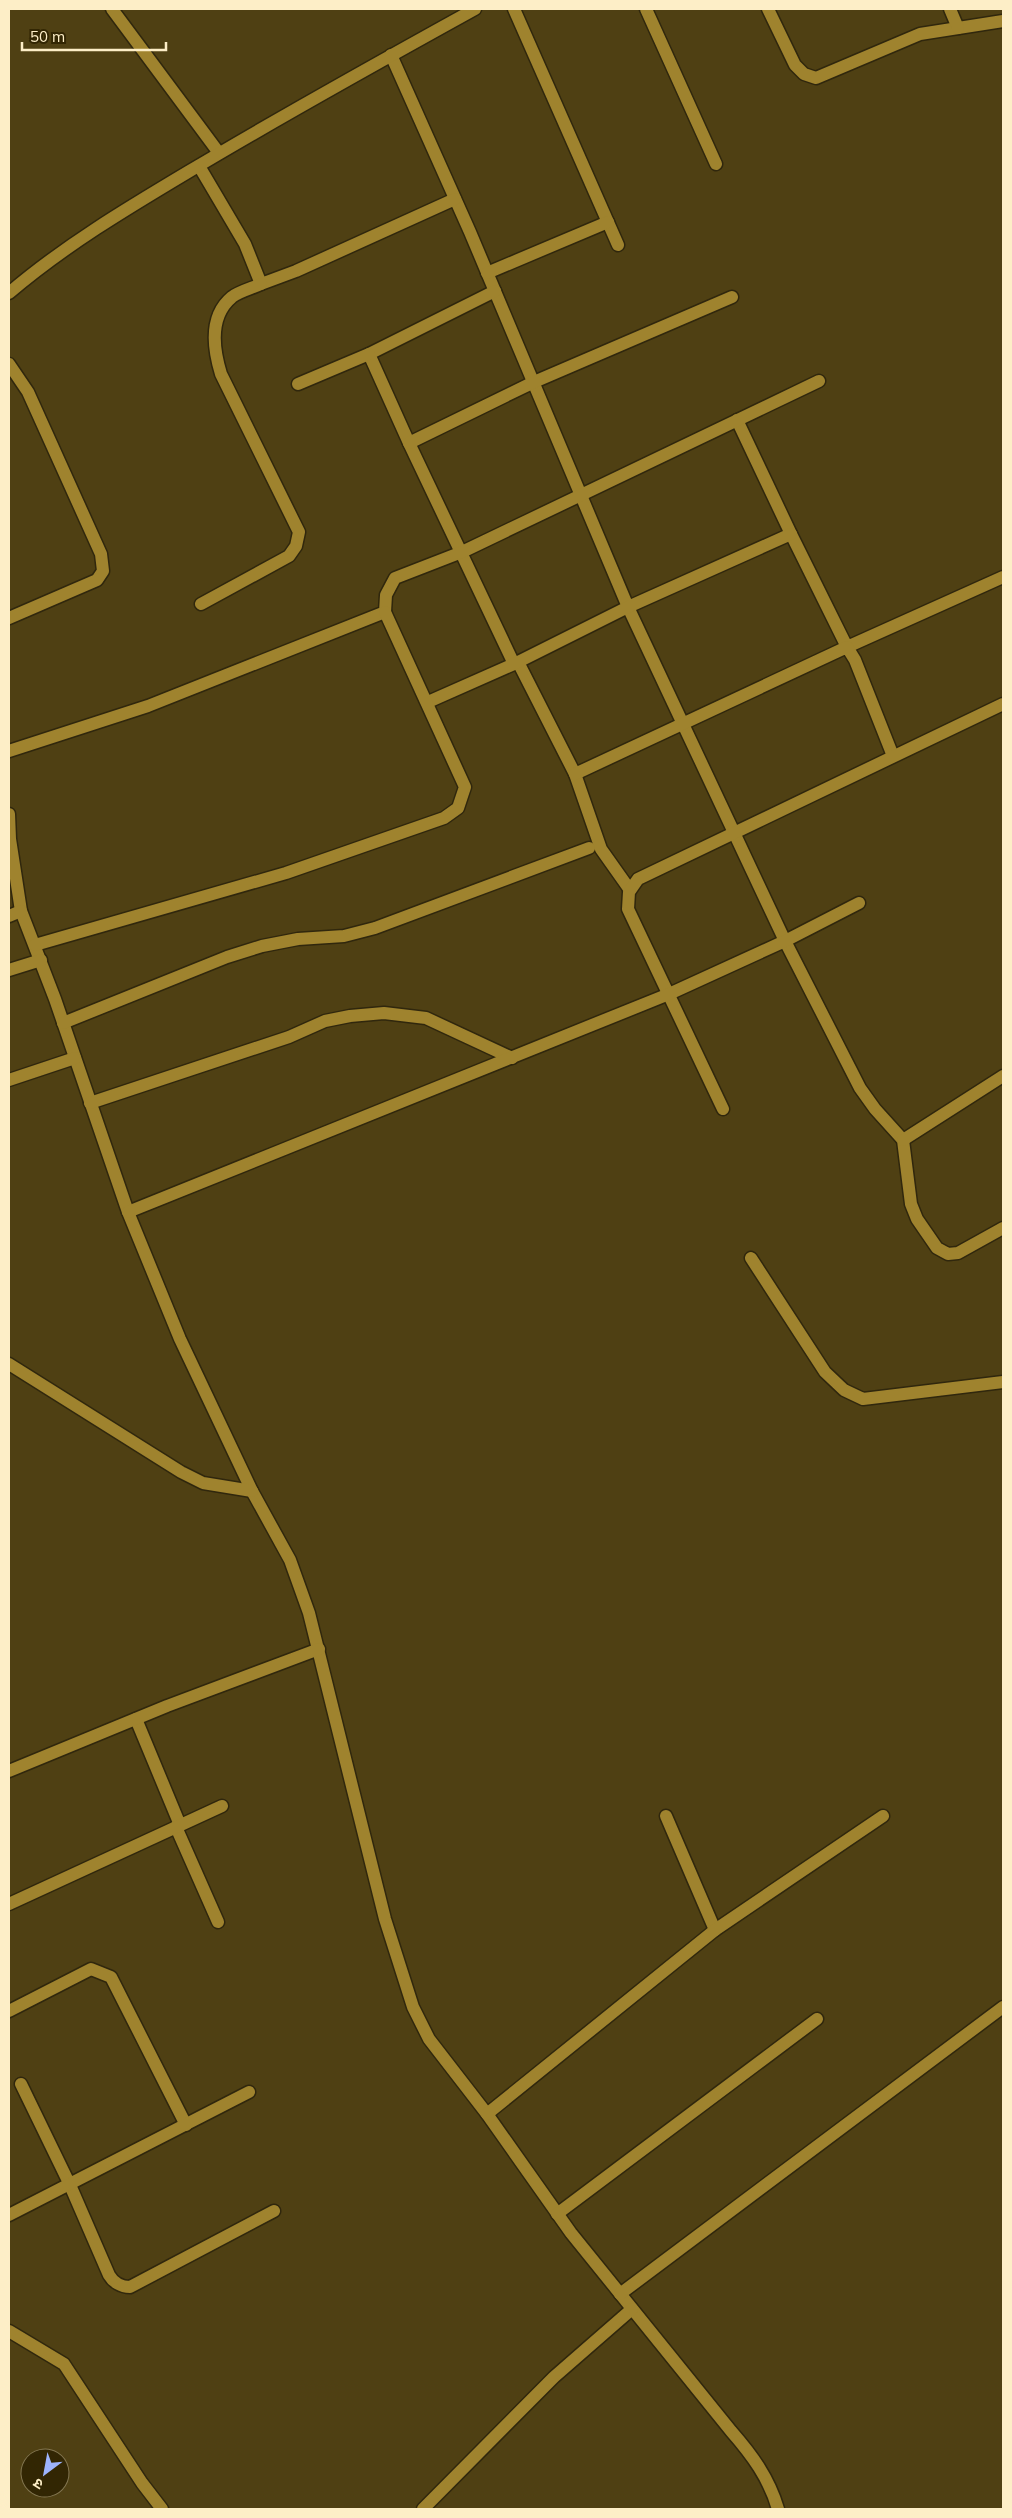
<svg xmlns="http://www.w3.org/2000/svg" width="1012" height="2518" viewBox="0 0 1012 2518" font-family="Mulish,'Noto Sans Devanagari',sans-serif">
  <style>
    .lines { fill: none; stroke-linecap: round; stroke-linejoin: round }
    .minor-casing { stroke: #30270d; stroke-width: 15 }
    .minor { stroke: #9f832e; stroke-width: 12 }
  </style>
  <rect width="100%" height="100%" fill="#4f4013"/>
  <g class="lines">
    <g class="minor-casing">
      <g id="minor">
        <path d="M112 9 219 153"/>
        <path d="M514 9 618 245"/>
        <path d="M646 9 716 164"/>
        <path d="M768 9 795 65 804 74 816 78 920 34 1003 21"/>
        <path d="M950 9 958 28"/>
        <path d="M391 55 470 232 628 607 785 941 860 1088 875 1109 903 1140 911 1204 917 1219 937 1248 948 1254 958 1253 1003 1228"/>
        <path d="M199 166 245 244 261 284 296 271 455 199"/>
        <path d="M487 273 608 222"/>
        <path d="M495 291 369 354 409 443 514 664"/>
        <path d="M9 293C64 246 126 209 188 172 283 115 379 62 475 9"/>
        <path d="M9 364 28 392 101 554 103 571 97 580 9 618"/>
        <path d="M298 384 369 354"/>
        <path d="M737 420 791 534 847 647 1003 577"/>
        <path d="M409 443 534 382 732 297"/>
        <path d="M201 604 289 556 296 546 299 532 221 374C213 348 209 316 232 297 240 291 253 288 261 284"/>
        <path d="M518 662 575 774 601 849 630 890"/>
        <path d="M428 702 514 664 628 607 791 534"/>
        <path d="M9 751 148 706 385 612 386 595 395 578 462 552 819 381"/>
        <path d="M575 774 847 647 855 660 893 756"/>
        <path d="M9 814 10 839 21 911 55 999 128 1212 180 1339 252 1491 290 1560 309 1613 385 1919 413 2007 429 2039 487 2114 571 2233 731 2431C752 2455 769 2478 778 2509"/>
        <path d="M9 916 21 911"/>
        <path d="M35 945 286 873 444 818 458 808 465 787 385 612"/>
        <path d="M9 970 41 960"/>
        <path d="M63 1023 227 957 262 946 298 939 344 936 375 928 589 848"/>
        <path d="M9 1080 75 1058"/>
        <path d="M90 1103 289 1037 325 1021 350 1016 384 1013 426 1018 512 1058"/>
        <path d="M723 1109 628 909 629 892 638 879 1003 704"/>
        <path d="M903 1140 1003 1076"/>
        <path d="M128 1212 669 994 785 941 859 903"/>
        <path d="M751 1258 825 1372 844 1390 863 1399 1003 1382"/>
        <path d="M9 1364 181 1472 203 1483 252 1491"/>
        <path d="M136 1719 180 1825"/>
        <path d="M9 1771 167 1706 319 1649"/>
        <path d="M666 1816 715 1930"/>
        <path d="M176 1827 218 1922"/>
        <path d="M9 1904 222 1806"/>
        <path d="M9 2011 91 1969 111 1977 186 2125"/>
        <path d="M21 2084 70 2185 109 2275C113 2282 121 2287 130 2287L274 2211"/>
        <path d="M487 2114 715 1930 883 1816"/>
        <path d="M557 2214 817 2019"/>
        <path d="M9 2215 249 2092"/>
        <path d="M620 2294 1003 2007"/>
        <path d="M9 2331 64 2364 142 2483 162 2509"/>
        <path d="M423 2509 554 2377 632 2309"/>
      </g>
    </g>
    <use href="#minor" class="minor"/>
  </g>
  <rect width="1012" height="2518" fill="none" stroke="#fdeec7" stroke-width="20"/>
  <g transform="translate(45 2473) rotate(212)"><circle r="24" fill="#322603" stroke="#837651"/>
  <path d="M0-4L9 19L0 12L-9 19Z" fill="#9db4fd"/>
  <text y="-8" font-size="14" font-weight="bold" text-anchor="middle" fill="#fdeec7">उ</text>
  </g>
  <path d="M22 42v8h144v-8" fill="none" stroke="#fdeec7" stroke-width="2.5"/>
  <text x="30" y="42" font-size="15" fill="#fdeec7" stroke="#322603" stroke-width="4" paint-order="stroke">50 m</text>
</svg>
